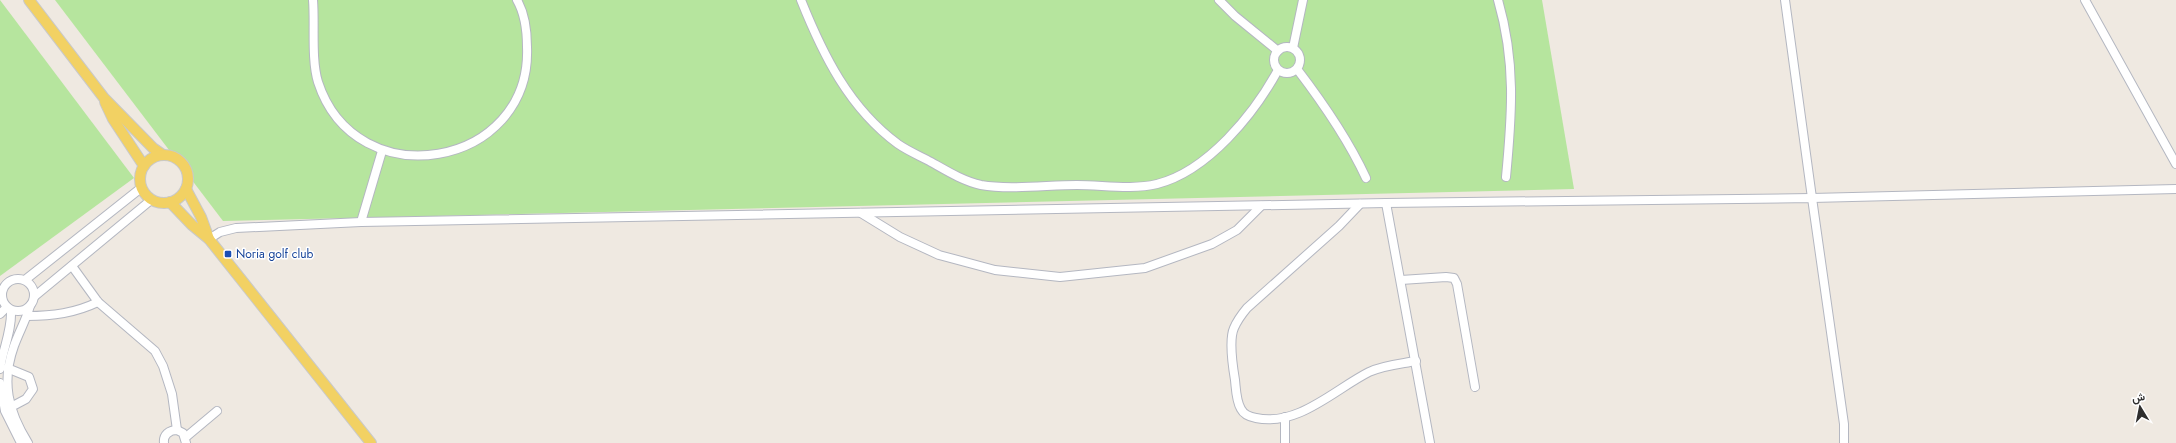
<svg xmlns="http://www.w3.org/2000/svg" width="2176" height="443" viewBox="0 0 2176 443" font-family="Jost,Vazirmatn,sans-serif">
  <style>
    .green { fill: #b6e59e }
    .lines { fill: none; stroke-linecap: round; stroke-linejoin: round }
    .minor-casing { stroke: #b4b7c1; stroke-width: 10 }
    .major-casing { stroke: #c9c9c9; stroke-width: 12 }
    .minor { stroke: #fff; stroke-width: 8 }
    .major { stroke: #f2d163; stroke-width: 10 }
    .transit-dot { fill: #1a4fb4; stroke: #fff; stroke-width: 1.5 }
    .labels { text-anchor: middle; stroke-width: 3; stroke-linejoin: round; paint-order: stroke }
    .transit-label { font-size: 12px; fill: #164399; stroke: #fff; text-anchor: start }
  </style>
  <rect width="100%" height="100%" fill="#efe9e1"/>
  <g class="green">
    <path d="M0 0 134 178 0 276Z"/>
    <path d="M55 0H1542L1574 189 223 221Z"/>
  </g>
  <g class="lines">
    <g class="minor-casing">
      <g id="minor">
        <path d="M313 0C315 24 311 59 318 82 356 199 532 168 527 47 527 31 525 14 517 0"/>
        <path d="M801 0C823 55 849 108 898 144 908 151 920 156 931 162 947 171 963 181 981 185 1009 190 1048 185 1077 185 1103 185 1132 190 1157 184 1208 171 1254 114 1278 70"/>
        <path d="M1219 0 1235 16 1278 51"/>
        <path d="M1498 0C1516 62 1512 114 1506 177"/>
        <path d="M1785 0 1812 198 2176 189"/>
        <path d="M2085 0 2176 164"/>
        <circle cx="1287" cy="60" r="13"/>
        <path d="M1293 48 1303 0"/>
        <path d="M1297 69C1323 103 1348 139 1366 178"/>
        <path d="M1386 203 1430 443"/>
        <path d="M1360 204 1339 226 1247 308C1242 314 1237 321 1234 328 1229 339 1233 368 1235 380 1236 389 1236 401 1241 409 1244 415 1250 417 1256 418 1298 427 1335 389 1369 372 1384 365 1400 364 1416 361"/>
        <path d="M861 213 900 237 939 255 995 270 1060 277 1145 268 1212 244 1237 230 1261 206"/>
        <path d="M361 222 382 151"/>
        <path d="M209 239 220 232 236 228 361 222 1386 203 1812 198 1844 424V443"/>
        <path d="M72 266 98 302 155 351 163 366 172 394 177 430"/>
        <circle cx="18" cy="295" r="16"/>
        <path d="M25 280 141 188"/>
        <path d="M1401 280 1446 277 1454 278 1457 284 1475 387"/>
        <path d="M35 296 151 200"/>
        <path d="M0 314 7 307"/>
        <path d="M27 316C53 316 75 313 98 302"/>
        <path d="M7 368 29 377 33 389 26 399 11 407"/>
        <path d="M0 369C3 348 12 331 11 310"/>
        <path d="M0 383 5 411 21 443"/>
        <path d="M1285 417V443"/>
        <path d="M186 437 217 411"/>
        <path d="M28 443C8 411 1 382 14 346 19 332 26 320 30 306"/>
        <path d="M164 443C163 435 169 430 177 430L183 433 186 443"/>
      </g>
    </g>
    <g class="major-casing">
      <g id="major">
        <path d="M29 0 104 98 153 148 163 155"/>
        <path d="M105 102 113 119 144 166"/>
        <circle cx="164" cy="179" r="24"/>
        <path d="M186 189 201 217 209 239"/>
        <path d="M170 202 192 225 209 239 371 443"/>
      </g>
    </g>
    <use href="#minor" class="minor"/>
    <use href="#major" class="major"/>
  </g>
  <rect class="transit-dot" x="224" y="250" width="8" height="8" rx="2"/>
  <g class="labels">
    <g class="transit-label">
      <text x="236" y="258">Noria golf club</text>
    </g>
  </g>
  <g transform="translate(2140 407) rotate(350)" stroke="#ffffff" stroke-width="3" paint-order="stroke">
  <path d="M0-3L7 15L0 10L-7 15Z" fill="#2e2e2e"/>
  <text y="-6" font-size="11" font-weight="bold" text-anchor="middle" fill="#2e2e2e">ش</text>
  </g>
</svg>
